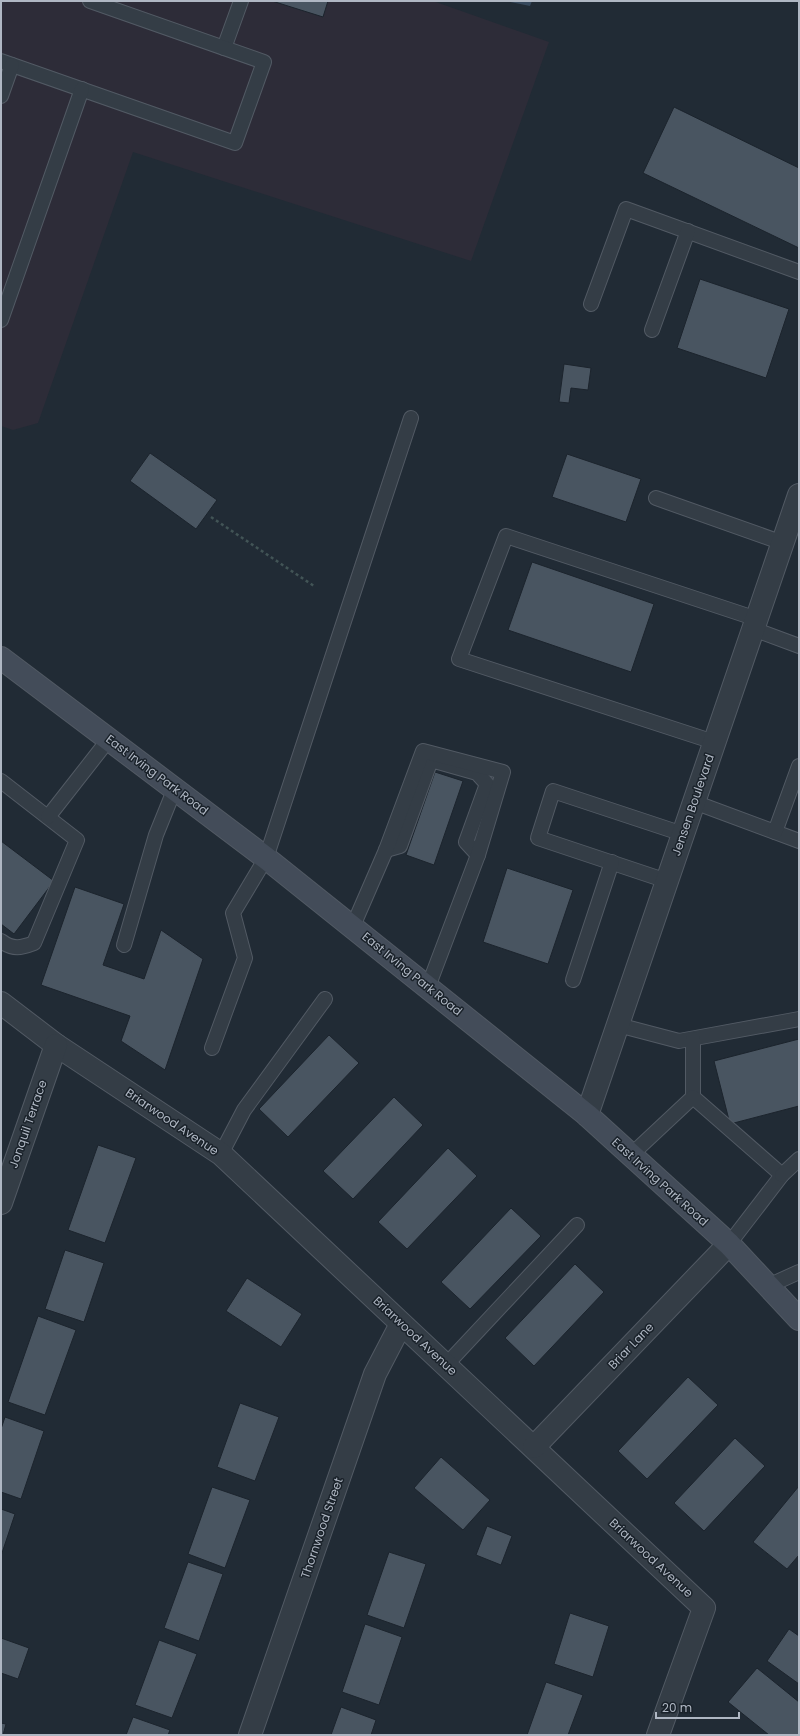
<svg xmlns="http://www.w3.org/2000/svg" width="800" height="1736" viewBox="0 0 800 1736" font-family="Poppins,sans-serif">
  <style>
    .medical { fill: #2d2c38 }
    .water { fill: #36485c }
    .building { fill: #495561; stroke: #1c242d }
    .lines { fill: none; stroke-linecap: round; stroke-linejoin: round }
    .service-casing { stroke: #525a64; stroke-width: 16 }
    .minor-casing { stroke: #525a64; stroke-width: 24 }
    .secondary-casing { stroke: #525a64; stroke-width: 24 }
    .path { stroke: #425456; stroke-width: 2.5; stroke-dasharray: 3 3; stroke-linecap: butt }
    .service { stroke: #343d46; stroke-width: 14 }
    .minor { stroke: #343d46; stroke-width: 22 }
    .secondary { stroke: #434c59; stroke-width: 22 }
    .labels { text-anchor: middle; stroke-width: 3; stroke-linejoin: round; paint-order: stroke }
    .street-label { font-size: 12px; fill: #afb7c3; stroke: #1a222a }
  </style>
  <rect width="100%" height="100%" fill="#212b35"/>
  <path class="medical" d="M1 1H433L549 42 471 261 133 152 38 423 13 430 1 426Z"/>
  <path class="water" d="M506 1H532L530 6Z"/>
  <g class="building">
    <path d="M272 1H328L323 17Z"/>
    <path d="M674 107 799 168V248L643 173Z"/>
    <path d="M700 279 789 309 766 378 677 348Z"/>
    <path d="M564 364 591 368 588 390 571 388 569 403 559 402Z"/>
    <path d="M150 453 217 500 196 529 130 481Z"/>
    <path d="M567 454 641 479 626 522 552 497Z"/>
    <path d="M532 562 654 604 631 672 508 630Z"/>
    <path d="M435 772 463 781 434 865 406 855Z"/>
    <path d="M1 841 54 881 14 934 1 924Z"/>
    <path d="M507 868 573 890 548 964 483 942Z"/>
    <path d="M75 887 124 904 103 965 144 979 161 930 203 959 165 1070 121 1041 130 1016 41 985Z"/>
    <path d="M329 1035 359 1063 288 1137 259 1109Z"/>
    <path d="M799 1039V1106L730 1124 714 1061Z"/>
    <path d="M394 1097 423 1125 353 1199 323 1171Z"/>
    <path d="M98 1145 136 1158 105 1243 68 1230Z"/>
    <path d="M448 1148 477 1176 407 1249 378 1222Z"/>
    <path d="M511 1208 541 1236 470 1309 441 1282Z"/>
    <path d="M65 1250 104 1263 84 1322 45 1309Z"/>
    <path d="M575 1264 604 1292 534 1366 505 1338Z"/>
    <path d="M247 1278 302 1314 281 1347 226 1311Z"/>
    <path d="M38 1316 76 1330 45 1415 8 1402Z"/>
    <path d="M688 1377 718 1405 647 1479 618 1451Z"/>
    <path d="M240 1403 279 1417 255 1481 217 1467Z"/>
    <path d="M5 1417 44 1431 21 1499 1 1492V1429Z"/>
    <path d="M735 1438 765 1466 704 1531 674 1503Z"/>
    <path d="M441 1457 490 1500 463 1530 414 1488Z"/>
    <path d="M799 1486V1555L787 1569 753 1542Z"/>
    <path d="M212 1487 250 1500 225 1568 188 1554Z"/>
    <path d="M1 1509 15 1514 1 1556Z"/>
    <path d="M487 1526 512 1536 501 1565 476 1555Z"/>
    <path d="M389 1552 426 1564 404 1628 367 1615Z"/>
    <path d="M188 1562 223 1574 199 1641 164 1628Z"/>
    <path d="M570 1613 609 1626 593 1677 554 1664Z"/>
    <path d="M365 1624 402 1637 379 1705 342 1692Z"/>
    <path d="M789 1629 799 1636V1684L767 1661Z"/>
    <path d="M1 1638 29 1648 18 1679 1 1673Z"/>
    <path d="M159 1640 197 1654 172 1718 135 1705Z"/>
    <path d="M757 1668 799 1702V1735H769L728 1702Z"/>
    <path d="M546 1682 583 1695 568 1735H527Z"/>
    <path d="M341 1707 376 1720 371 1735H331Z"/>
    <path d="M133 1717 170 1730 168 1735H126Z"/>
    <path d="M1 1723 6 1724 3 1735H1Z"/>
  </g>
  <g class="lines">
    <g class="service-casing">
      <g id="service">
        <path d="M224 48 241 1"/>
        <path d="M1 61 235 143 264 62 90 1"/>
        <path d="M1 96 12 65"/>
        <path d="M591 304 626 209 799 272"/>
        <path d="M1 320 82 89"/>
        <path d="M652 330 688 231"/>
        <path d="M656 498 783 543"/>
        <path d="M753 629 799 646"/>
        <path d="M714 742 459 659 506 536 757 619"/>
        <path d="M1 781 77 840 34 943C21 948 13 950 1 941"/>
        <path d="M694 802 799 841"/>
        <path d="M48 817 109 739"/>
        <path d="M775 832 799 766"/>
        <path d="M386 850 400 846 431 760 477 773 487 784 466 842 478 855"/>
        <path d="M667 881 538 838 553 791 683 834"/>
        <path d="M353 926 386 850 423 751 503 772 478 855 428 987"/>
        <path d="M124 945 156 835 175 788"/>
        <path d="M573 980 612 862"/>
        <path d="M618 1025 679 1041 799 1019"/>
        <path d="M212 1048 245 958 233 913 266 858 411 418"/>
        <path d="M693 1097V1039"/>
        <path d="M221 1154 244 1110 325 999"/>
        <path d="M631 1155 693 1097 782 1175 729 1244"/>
        <path d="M782 1175 799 1159"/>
        <path d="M768 1286 799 1272"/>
        <path d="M446 1365 577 1225"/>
      </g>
    </g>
    <g class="minor-casing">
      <g id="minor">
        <path d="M1 1003 56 1045 221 1154 704 1608 658 1735"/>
        <path d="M587 1115 799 495"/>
        <path d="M1 1203 56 1045"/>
        <path d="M534 1447 729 1244"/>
        <path d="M250 1735 375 1374 401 1324"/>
      </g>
    </g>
    <g class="secondary-casing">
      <path id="secondary" d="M1 658 266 858 587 1115 729 1244 799 1319"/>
    </g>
    <path class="path" d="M211 517 314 586"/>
    <use href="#service" class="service"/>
    <use href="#minor" class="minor"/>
    <use href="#secondary" class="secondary"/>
  </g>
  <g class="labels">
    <g class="street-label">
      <text transform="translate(157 775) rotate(37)" y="4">East Irving Park Road</text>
      <text transform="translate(693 805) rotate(-71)" y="4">Jensen Boulevard</text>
      <text transform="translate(412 974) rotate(39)" y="4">East Irving Park Road</text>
      <text transform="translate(172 1122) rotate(34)" y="4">Briarwood Avenue</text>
      <text transform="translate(28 1124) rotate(-71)" y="4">Jonquil Terrace</text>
      <text transform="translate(660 1182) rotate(42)" y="4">East Irving Park Road</text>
      <text transform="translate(415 1336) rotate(43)" y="4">Briarwood Avenue</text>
      <text transform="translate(631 1346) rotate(-46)" y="4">Briar Lane</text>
      <text transform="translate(322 1528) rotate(-71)" y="4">Thornwood Street</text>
      <text transform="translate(651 1558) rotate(43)" y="4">Briarwood Avenue</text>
    </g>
  </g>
  <rect width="800" height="1736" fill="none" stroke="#afb7c3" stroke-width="4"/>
  <path d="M656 1712v6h83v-6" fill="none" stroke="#afb7c3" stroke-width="2"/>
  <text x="662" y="1712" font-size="12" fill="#afb7c3" stroke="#1a222a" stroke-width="3" paint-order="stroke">20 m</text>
</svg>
